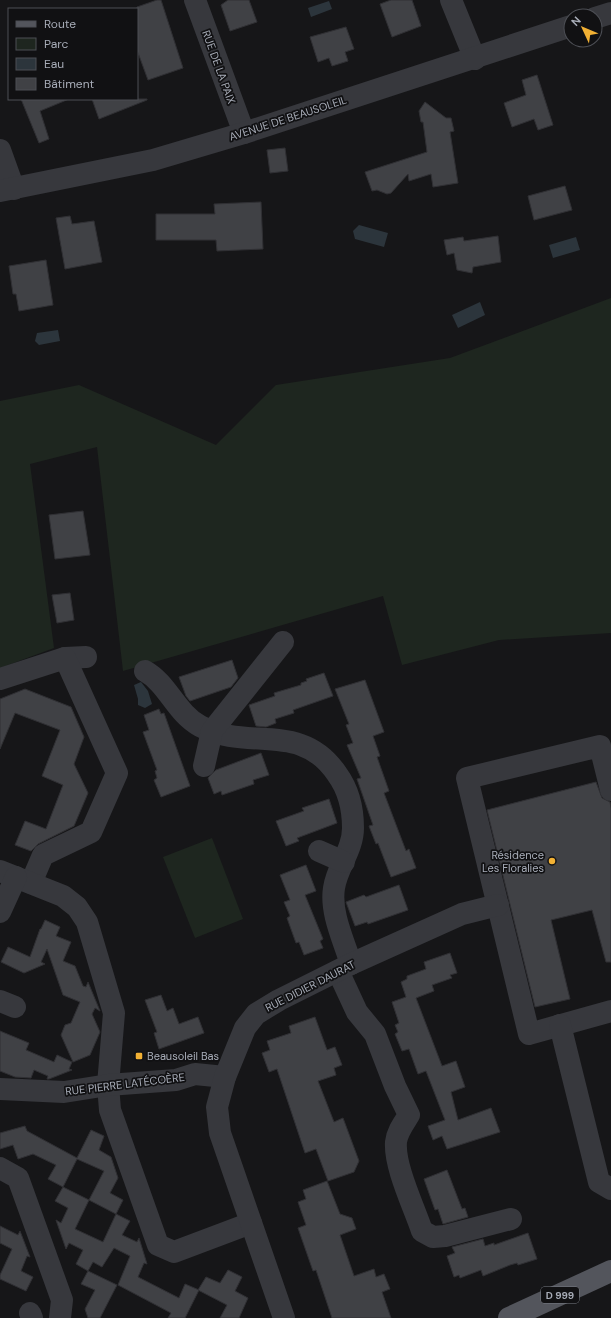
<svg xmlns="http://www.w3.org/2000/svg" width="611" height="1318" viewBox="0 0 611 1318" font-family="'DM Sans',sans-serif">
  <style>
    .green { fill: #1e261f }
    .water { fill: #2c353c }
    .building { fill: #404145; stroke: #303034 }
    .lines { fill: none; stroke-linecap: round; stroke-linejoin: round }
    .minor { stroke: #37383d; stroke-width: 22 }
    .major { stroke: #53555c; stroke-width: 22 }
    .poi-dot { fill: #f2b134; stroke: #111113; stroke-width: 1.5 }
    .labels { text-anchor: middle; stroke-width: 3.5; stroke-linejoin: round; paint-order: stroke }
    .shield { fill: #111113; stroke: #7b7e86; stroke-width: 1 }
    .shield-label { font-size: 10px; font-weight: bold; fill: #a8adb8 }
    .street-label { font-size: 11px; fill: #a8adb8; stroke: #111113 }
    .poi-label { font-size: 11px; fill: #a8adb8; stroke: #111113; text-anchor: end }
  </style>
  <rect width="100%" height="100%" fill="#161618"/>
  <g class="green">
    <path d="M611 298V633L499 640 402 665 383 596 123 671 97 447 30 464 54 648 0 668V401L79 385 216 445 276 385 450 358Z"/>
    <path d="M212 838 243 919 195 938 163 857Z"/>
  </g>
  <g class="water">
    <path d="M329 1 332 9 311 17 308 8Z"/>
    <path d="M359 225 388 233 384 247 355 239 353 231Z"/>
    <path d="M576 237 580 250 553 258 549 245Z"/>
    <path d="M480 302 485 315 458 328 452 315Z"/>
    <path d="M58 330 60 341 39 345 35 341 37 333Z"/>
    <path d="M141 682 148 691 152 704 145 708 138 705V699L134 685Z"/>
  </g>
  <g class="building">
    <path d="M157 0H161L183 68 148 80 137 50V7Z"/>
    <path d="M228 0H249L257 22 230 31 221 5Z"/>
    <path d="M391 0H412L421 26 392 37 380 4Z"/>
    <path d="M346 27 354 49 345 52 348 61 332 66 329 58 318 62 310 37Z"/>
    <path d="M537 75 553 125 538 130 534 119 512 127 504 103 526 95 522 80Z"/>
    <path d="M21 99H69L40 111 49 139 39 143Z"/>
    <path d="M92 99H147V100L99 119Z"/>
    <path d="M425 102 446 118H451L454 131 450 132 458 183 433 187 431 174 409 181 408 174 391 193 387 194 377 190 372 191 365 172 427 152 423 122H421L419 111Z"/>
    <path d="M285 148 288 171 270 173 267 150Z"/>
    <path d="M565 186 572 210 534 220 528 196Z"/>
    <path d="M261 202 263 249 217 251 216 240H156V214H215L214 204Z"/>
    <path d="M70 216 72 224 94 221 102 262 65 269 56 218Z"/>
    <path d="M498 236 501 262 473 267 472 273 457 270 454 253 447 255 444 240 463 237 464 241Z"/>
    <path d="M46 260 53 305 19 311 16 294H13L9 266Z"/>
    <path d="M83 511 90 555 55 559 49 515Z"/>
    <path d="M70 593 74 620 57 623 52 595Z"/>
    <path d="M232 660 238 678 231 687 190 701 186 696 179 677Z"/>
    <path d="M324 673 333 696 293 710 294 713 275 719 276 723 266 727 256 726 249 705 275 696 274 693 301 685V683L307 681 306 679Z"/>
    <path d="M365 680 384 732 373 736 380 756 377 757 389 791 384 793 406 851 409 849 416 868 391 877 378 843 376 844 369 826 373 825 357 779 361 778 347 745 353 743 346 725 349 724 335 689Z"/>
    <path d="M25 689 71 707 84 737 74 764 88 793 74 826 38 844 31 851 15 845 25 821 46 829 63 785 42 776 60 730 15 713 0 749V699Z"/>
    <path d="M159 709 161 714 164 713 190 786 161 797 154 780 157 778 155 771 157 770 143 732 149 730 144 715Z"/>
    <path d="M261 753 269 775 253 780 254 784 222 795 221 791 214 794 208 778 216 770Z"/>
    <path d="M596 782 602 798 610 802 611 808V962H606L592 910 551 920 570 999 535 1007 487 810Z"/>
    <path d="M329 799 337 823 297 838 299 841 286 846 276 821 304 811 302 808Z"/>
    <path d="M306 865 316 891 305 895 323 939 320 941 323 948 304 955 299 942 296 943 287 918 290 916 284 902 290 900 280 875Z"/>
    <path d="M399 885 408 910 368 924 367 922 355 926 346 902 364 895 366 897Z"/>
    <path d="M45 920 60 927 56 936 71 942 63 961 75 966 83 986 86 987 88 982 100 1011 95 1008 92 1014 100 1032 90 1055 73 1062 61 1035 65 1025 71 1023 80 1002 63 995 47 949 41 962 45 964 24 973 1 962 8 947 30 957 40 929H41Z"/>
    <path d="M450 953 457 973 450 975 452 978 432 985 434 991 416 998 442 1066 456 1061 465 1087 451 1092 458 1120 491 1108 500 1132 447 1149 442 1136 433 1140 428 1126 445 1120 426 1071 418 1074 409 1049 402 1051 395 1034 398 1032 395 1025 399 1023 392 1002 406 997 401 982 407 979V976L426 969 424 962Z"/>
    <path d="M161 995 167 1011 173 1008 179 1024 198 1017 204 1033 159 1049 154 1033 157 1032 145 1000Z"/>
    <path d="M315 1017 327 1050 335 1047 342 1065 334 1068 336 1075 318 1081 334 1122 343 1118 359 1161 354 1172 328 1181 316 1149 305 1153 277 1069 269 1072 262 1053 270 1050 267 1041 291 1033 289 1026Z"/>
    <path d="M0 1031 29 1043 26 1050 54 1062 57 1055 72 1062 69 1069 72 1070 49 1079H47L48 1076 34 1070 31 1078 15 1077 0 1071Z"/>
    <path d="M25 1126 27 1131 77 1158 91 1130 104 1136 99 1150 111 1157 118 1178 110 1193 123 1200 116 1214 89 1200 104 1171 77 1159 63 1187 48 1179 56 1165 33 1154 18 1159 13 1145 0 1149V1133Z"/>
    <path d="M447 1170 462 1209 465 1208 468 1217 443 1224 438 1209 435 1210 424 1179Z"/>
    <path d="M327 1181 340 1214 352 1218 356 1229 340 1235 354 1276 374 1269 376 1277 384 1274 390 1289 382 1292 391 1318H332L316 1270 313 1271 298 1228 306 1225 298 1202 306 1199 303 1190Z"/>
    <path d="M63 1187 89 1200 75 1229 103 1242 116 1214 130 1221 122 1235 137 1242 139 1238 147 1264 144 1263 138 1277 179 1298 185 1284 199 1290 185 1318H168L171 1313 118 1285 130 1256 114 1248 102 1267 93 1262 88 1271 76 1264 83 1250 69 1243 66 1249 56 1220 61 1223 68 1208 55 1201Z"/>
    <path d="M0 1226 18 1235 20 1231 30 1257 27 1256 21 1271 33 1277 26 1291 0 1279V1275L12 1249 0 1243Z"/>
    <path d="M528 1233 537 1259 518 1265 517 1263 510 1265 483 1276 481 1270 460 1278 459 1275 454 1277 447 1256 455 1253 452 1247 483 1239 485 1246 494 1243V1245Z"/>
    <path d="M228 1270 242 1277 235 1291 248 1298 239 1318H220L227 1305 198 1290 206 1277 220 1283Z"/>
    <path d="M88 1271 117 1285 100 1318H88L85 1309 95 1290 81 1284Z"/>
  </g>
  <g class="lines">
    <g class="minor">
      <path d="M195 0 244 133"/>
      <path d="M451 0 475 59"/>
      <path d="M595 18 611 13"/>
      <path d="M0 150 14 189"/>
      <path d="M0 191 153 160 244 133 571 26"/>
      <path d="M65 658 86 657"/>
      <path d="M145 671C168 684 176 713 200 726 248 752 301 720 337 774 348 789 353 809 353 828 353 850 337 867 334 888 330 913 344 941 351 964"/>
      <path d="M0 679 65 658 117 773 91 832 43 855 31 883"/>
      <path d="M204 766 212 731 283 642"/>
      <path d="M611 790 600 746 467 778 529 1034 611 1011"/>
      <path d="M319 851 344 862"/>
      <path d="M0 871 63 896 77 907 87 922 114 1013 108 1085 110 1110 158 1245 174 1252 251 1223"/>
      <path d="M0 912 16 877"/>
      <path d="M338 971 357 1012 375 1034 395 1086 409 1115C404 1123 397 1132 396 1142 394 1166 414 1207 422 1231L433 1237 445 1236 511 1219"/>
      <path d="M0 1001 15 1007"/>
      <path d="M560 1025 599 1182 611 1189"/>
      <path d="M0 1089 64 1092 108 1085 176 1080 195 1074 225 1077"/>
      <path d="M0 1168 18 1178 62 1300 60 1318"/>
      <path d="M30 1313 32 1318"/>
      <path d="M284 1318 220 1133 217 1107 225 1077 245 1028 256 1014 279 1000 351 964 462 914 498 905"/>
    </g>
    <path class="major" d="M509 1318 611 1271"/>
  </g>
  <g class="poi-dot">
    <circle cx="552" cy="861" r="4"/>
    <rect x="135" y="1052" width="8" height="8" rx="2"/>
  </g>
  <g class="labels">
    <rect class="shield" x="541" y="1287" width="38" height="16" rx="3"/>
    <g class="shield-label">
      <text x="560" y="1299">D 999</text>
    </g>
    <g class="street-label">
      <text transform="translate(219 67) rotate(70)" y="4">RUE DE LA PAIX</text>
      <text transform="translate(288 118) rotate(-18)" y="4">AVENUE DE BEAUSOLEIL</text>
      <text transform="translate(310 986) rotate(-27)" y="4">RUE DIDIER DAURAT</text>
      <text transform="translate(125 1084) rotate(-7)" y="4">RUE PIERRE LATÉCOÈRE</text>
    </g>
    <g class="poi-label">
      <text x="544" y="859">Résidence<tspan x="544" dy="13">Les Floralies</tspan></text>
      <text x="147" y="1060" text-anchor="start">Beausoleil Bas</text>
    </g>
  </g>
  <rect x="8" y="8" width="130" height="92" fill="#111113" stroke="#4d4f55"/>
  <rect x="16" y="21" width="20" height="6" fill="#53555c" stroke="#4d4f55"/>
  <text x="44" y="28" font-size="12" fill="#a8adb8">Route</text>
  <rect x="16" y="38" width="20" height="12" fill="#1e261f" stroke="#4d4f55"/>
  <text x="44" y="48" font-size="12" fill="#a8adb8">Parc</text>
  <rect x="16" y="58" width="20" height="12" fill="#2c353c" stroke="#4d4f55"/>
  <text x="44" y="68" font-size="12" fill="#a8adb8">Eau</text>
  <rect x="16" y="78" width="20" height="12" fill="#404145" stroke="#4d4f55"/>
  <text x="44" y="88" font-size="12" fill="#a8adb8">Bâtiment</text>
  <g transform="translate(583 28) rotate(314)"><circle r="19" fill="#111113" stroke="#4d4f55"/>
  <path d="M0-3L7 15L0 10L-7 15Z" fill="#f2b134"/>
  <text y="-6" font-size="11" font-weight="bold" text-anchor="middle" fill="#a8adb8">N</text>
  </g>
</svg>
